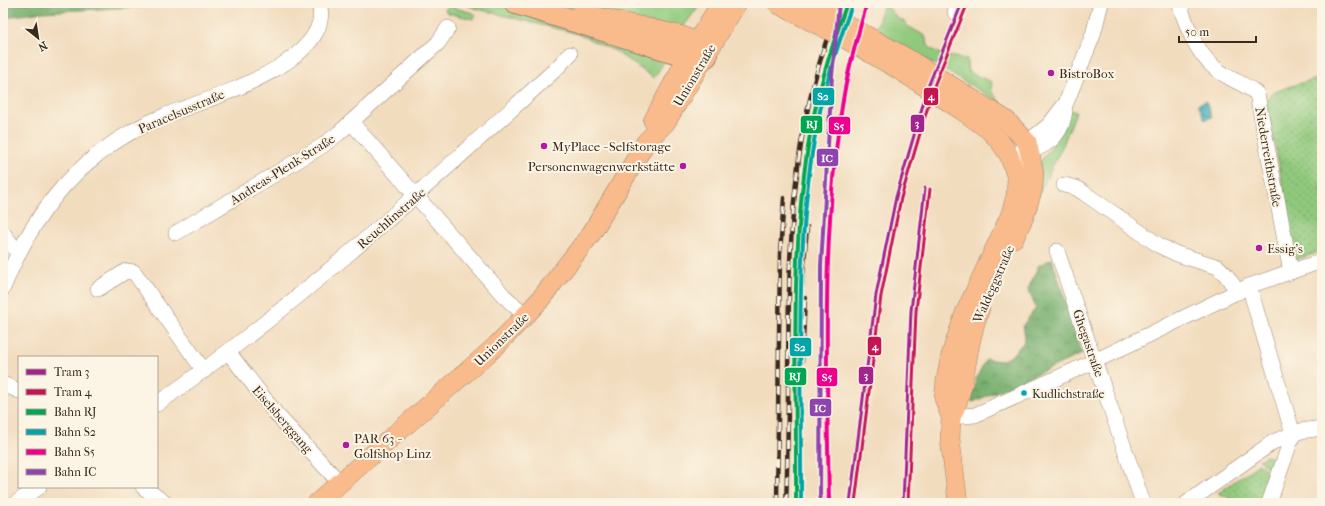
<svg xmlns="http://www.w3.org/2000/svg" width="1325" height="506" viewBox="0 0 1325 506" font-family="'IM FELL French Canon',serif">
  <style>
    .grass { fill: #90c97d; stroke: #667a4e }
    .forest { fill: url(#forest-crowns); stroke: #586c45 }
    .park { fill: url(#park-dots); stroke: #667a4e }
    .water { fill: url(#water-waves); stroke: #3c6b6c }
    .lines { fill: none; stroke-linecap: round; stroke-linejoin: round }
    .minor-casing { stroke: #96836e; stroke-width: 16 }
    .major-casing { stroke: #96836e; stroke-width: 20 }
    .highway-casing { stroke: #96836e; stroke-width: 24 }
    .minor { stroke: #fff; stroke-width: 15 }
    .major { stroke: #fabb8c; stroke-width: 19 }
    .highway { stroke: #fabb8c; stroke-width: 22 }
    .rail-casing { stroke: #3b2a1e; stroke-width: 4.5 }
    .rail { stroke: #fcf5e5; stroke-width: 3; stroke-dasharray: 9; stroke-linecap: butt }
    .major-bridge-casing { stroke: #96836e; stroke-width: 20; stroke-linecap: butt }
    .major-bridge { stroke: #fabb8c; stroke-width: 19 }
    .rail-1-casing { stroke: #fcf5e5; stroke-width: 7 }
    .rail-2-casing { stroke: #fcf5e5; stroke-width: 7 }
    .rail-3-casing { stroke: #fcf5e5; stroke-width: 7 }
    .rail-4-casing { stroke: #fcf5e5; stroke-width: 7 }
    .rail-1 { stroke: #00a651; stroke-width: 4 }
    .rail-2 { stroke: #03a4a6; stroke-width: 4 }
    .rail-3 { stroke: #ec008c; stroke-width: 4 }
    .rail-4 { stroke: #8e44ad; stroke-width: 4 }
    .tram-1-casing { stroke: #fcf5e5; stroke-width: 6 }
    .tram-2-casing { stroke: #fcf5e5; stroke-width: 6 }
    .tram-1 { stroke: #a1248f; stroke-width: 3 }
    .tram-2 { stroke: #c31553; stroke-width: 3 }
    .poi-dot { fill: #b5179e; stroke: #fcf5e5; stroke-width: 1.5 }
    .bus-dot { fill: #03a3c5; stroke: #fcf5e5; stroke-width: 1.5 }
    .labels { text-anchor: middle; stroke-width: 4; stroke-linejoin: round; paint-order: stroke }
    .bus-label { font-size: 12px; fill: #3b2a1e; stroke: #fcf5e5; text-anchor: start }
    .poi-label { font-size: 13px; fill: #3b2a1e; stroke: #fcf5e5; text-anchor: start }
    .street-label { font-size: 13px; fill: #3b2a1e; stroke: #fcf5e5 }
    .line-badge { stroke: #fcf5e5; stroke-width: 1.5 }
    .badge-label { font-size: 11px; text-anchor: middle; font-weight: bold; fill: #fff }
  </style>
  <defs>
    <pattern id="forest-crowns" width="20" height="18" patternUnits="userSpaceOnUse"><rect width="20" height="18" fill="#74ad6c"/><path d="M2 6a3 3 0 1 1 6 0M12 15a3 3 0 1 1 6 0" fill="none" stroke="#608d58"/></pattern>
    <pattern id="park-dots" width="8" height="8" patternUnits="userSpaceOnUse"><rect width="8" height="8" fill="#90c97d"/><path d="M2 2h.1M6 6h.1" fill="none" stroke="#77a366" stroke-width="1.8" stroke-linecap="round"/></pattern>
    <pattern id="water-waves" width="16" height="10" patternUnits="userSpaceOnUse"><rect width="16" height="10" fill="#3cacb9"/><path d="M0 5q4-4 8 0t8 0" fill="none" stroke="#348c96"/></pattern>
  </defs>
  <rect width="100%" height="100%" fill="#fcf5e5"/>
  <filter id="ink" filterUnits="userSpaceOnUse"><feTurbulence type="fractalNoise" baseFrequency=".025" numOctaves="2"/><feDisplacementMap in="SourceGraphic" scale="8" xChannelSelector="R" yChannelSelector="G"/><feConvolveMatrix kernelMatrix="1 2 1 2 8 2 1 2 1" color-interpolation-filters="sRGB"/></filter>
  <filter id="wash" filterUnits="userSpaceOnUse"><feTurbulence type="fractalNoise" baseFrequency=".012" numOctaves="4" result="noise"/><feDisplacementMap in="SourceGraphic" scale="16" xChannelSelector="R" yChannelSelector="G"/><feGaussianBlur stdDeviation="0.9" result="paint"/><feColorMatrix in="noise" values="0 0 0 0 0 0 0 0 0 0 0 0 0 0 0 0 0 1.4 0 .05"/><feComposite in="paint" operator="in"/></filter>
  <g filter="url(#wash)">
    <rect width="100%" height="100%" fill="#f2dcbe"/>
    <g class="grass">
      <path d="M461 3H489L666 59 654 78 615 51 578 34 474 8Z"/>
      <path d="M563 3H703L698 7 681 30Z"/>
      <path d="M884 3H889L888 7 897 18 906 22V25L925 36C926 39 927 43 928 45 933 54 957 58 967 59L968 72 992 82 991 91 1001 103 876 30Z"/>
      <path d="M448 6 473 13 476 15 473 19 448 13 445 10Z"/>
      <path d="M1070 110 1076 112 1063 145 1038 196 1041 160 1051 148Z"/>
      <path d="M1266 456 1273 458 1275 462 1273 471 1259 460Z"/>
    </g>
    <g class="forest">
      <path d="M3 3H216L42 12 14 16 3 20Z"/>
      <path d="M1052 259 1082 354 973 402 971 401 977 377 986 359 1000 361 1010 357 1023 343 1025 336 1023 325 1036 308 1028 289 1039 265Z"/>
    </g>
    <g class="park">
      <path d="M1322 77V251L1292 261 1288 212 1270 119H1267C1266 112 1264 102 1268 97 1274 89 1311 81 1322 77Z"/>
      <path d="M1259 464 1271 473 1262 499 1247 500 1245 503H1240L1218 493Z"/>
    </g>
    <path class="water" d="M1206 101 1212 117 1205 120 1198 104Z"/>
  </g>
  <g filter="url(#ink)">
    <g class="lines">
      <g class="minor-casing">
        <g id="minor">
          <path d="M1179 3C1188 30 1199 61 1225 75 1236 82 1247 85 1257 94L1291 272"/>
          <path d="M955 12 959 3"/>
          <path d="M351 122 504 296 526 316"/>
          <path d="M1030 151C1050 145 1063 132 1065 110"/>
          <path d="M1016 170 1024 145 1049 125 1066 103 1093 35 1101 3"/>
          <path d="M1064 185 1076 188 1084 193 1160 246 1177 254 1218 267 1226 275 1238 292"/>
          <path d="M3 233 18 253"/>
          <path d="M176 233 322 146 339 133 438 43 448 28"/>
          <path d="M1057 251 1143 503"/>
          <path d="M1249 286 1293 434 1269 503"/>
          <path d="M3 288C24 235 55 186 101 152 120 137 142 125 164 116 203 100 337 63 319 3"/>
          <path d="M98 289 126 271 134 272 204 371"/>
          <path d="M229 353 277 415 340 483"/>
          <path d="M3 384 19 391"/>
          <path d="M157 404C300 303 427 186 556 69L570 54"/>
          <path d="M951 417 975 415 1095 361 1249 286 1322 261"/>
          <path d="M143 487 165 503"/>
          <path d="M16 503 39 487"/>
          <path d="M1187 503 1273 442 1301 431 1322 428"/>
        </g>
      </g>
      <g class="major-casing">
        <g id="major">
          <path d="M581 13 683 36 696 43 706 56"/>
          <path d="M905 57 1006 120 1027 142 1034 173 1033 188 1024 217 1014 238"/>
          <path d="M898 69 963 111 989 130 999 140 1009 155 1017 178 1016 196 1010 216 965 313 951 355 946 380 944 398 951 417 950 439 958 503"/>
          <path d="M653 121 688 56 721 3"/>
          <path d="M951 417C968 384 965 344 980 309"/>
          <path d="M317 503 496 346 539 301 591 234 646 142 666 122 737 3"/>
        </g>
      </g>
      <g class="highway-casing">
        <path id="highway" d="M516 3 688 56H706"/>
      </g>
      <use href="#minor" class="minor"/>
      <use href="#major" class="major"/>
      <use href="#highway" class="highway"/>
      <g class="rail-casing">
        <g id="rail">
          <path d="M802 287 807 227"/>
          <path d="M802 362 805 298"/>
          <path d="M777 503 780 254 784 198"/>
          <path d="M786 503C791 388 783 272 799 158 806 105 821 53 839 3"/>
        </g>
      </g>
      <use href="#rail" class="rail"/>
      <g class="major-bridge-casing">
        <g id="major-bridge">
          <path d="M776 3 844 38 898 69"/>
          <path d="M808 3 905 57"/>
        </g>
      </g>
      <use href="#major-bridge" class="major-bridge"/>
      <g class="rail-1-casing">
        <path id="rail-1" d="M796 503C797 382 789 260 809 140 817 93 831 48 847 3"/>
      </g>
      <g class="rail-2-casing">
        <path id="rail-2" d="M801 503C802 383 794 260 814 141 822 94 836 49 852 5"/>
      </g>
      <g class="rail-3-casing">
        <path id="rail-3" d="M829 503C827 369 821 233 843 100 848 67 858 35 867 3"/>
      </g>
      <g class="rail-4-casing">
        <path id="rail-4" d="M820 503 821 266 832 76 839 3"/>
      </g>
      <use href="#rail-1" class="rail-1"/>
      <use href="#rail-2" class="rail-2"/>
      <use href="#rail-3" class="rail-3"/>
      <use href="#rail-4" class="rail-4"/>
      <g class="tram-1-casing">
        <g id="tram-1">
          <path d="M850 503 876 295 896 197 929 84 962 3"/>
          <path d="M903 503 911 311 925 188"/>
        </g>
      </g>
      <g class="tram-2-casing">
        <g id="tram-2">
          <path d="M855 503 881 296 901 198 934 86 967 5"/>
          <path d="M908 503 916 311 930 189"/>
        </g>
      </g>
      <use href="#tram-1" class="tram-1"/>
      <use href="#tram-2" class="tram-2"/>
    </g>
  </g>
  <g class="poi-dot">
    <circle cx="1051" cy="73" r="4"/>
    <circle cx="544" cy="146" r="4"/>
    <circle cx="683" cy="166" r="4"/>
    <circle cx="1259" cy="248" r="4"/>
    <circle cx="346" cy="445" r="4"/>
  </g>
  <circle class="bus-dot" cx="1024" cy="393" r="3.5"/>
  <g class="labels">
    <g class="bus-label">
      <text x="1032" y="398">Kudlichstraße</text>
    </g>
    <g class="poi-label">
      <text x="1059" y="78">BistroBox</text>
      <text x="552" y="151">MyPlace - Selfstorage</text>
      <text x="675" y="171" text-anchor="end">Personenwagenwerkstätte</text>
      <text x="1267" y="253">Essig's</text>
      <text x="354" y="443">PAR 63 -<tspan x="354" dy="15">Golfshop Linz</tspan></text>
    </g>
    <g class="street-label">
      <text transform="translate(694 75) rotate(-59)" y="5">Unionstraße</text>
      <text transform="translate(181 111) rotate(-23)" y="5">Paracelsusstraße</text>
      <text transform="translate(1269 157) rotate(80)" y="5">Niederreithstraße</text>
      <text transform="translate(282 169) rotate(-32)" y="5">Andreas-Plenk-Straße</text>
      <text transform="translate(391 218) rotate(-41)" y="5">Reuchlinstraße</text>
      <text transform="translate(993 284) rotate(-66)" y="5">Waldeggstraße</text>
      <text transform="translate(501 339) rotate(-44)" y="5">Unionstraße</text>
      <text transform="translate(1089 343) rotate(71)" y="5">Ghegastraße</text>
      <text transform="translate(283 419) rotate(49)" y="5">Eiselsberggang</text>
    </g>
  </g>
  <g class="line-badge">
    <rect x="923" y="87" width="16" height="19" rx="4" fill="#c31553"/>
    <rect x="812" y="87" width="23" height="19" rx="4" fill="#03a4a6"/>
    <rect x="910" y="114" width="15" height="19" rx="4" fill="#a1248f"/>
    <rect x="800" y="115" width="23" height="19" rx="4" fill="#00a651"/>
    <rect x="828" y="116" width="23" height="19" rx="4" fill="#ec008c"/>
    <rect x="816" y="148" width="23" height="19" rx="4" fill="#8e44ad"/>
    <rect x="867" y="336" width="15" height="20" rx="4" fill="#c31553"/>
    <rect x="789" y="337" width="23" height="20" rx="4" fill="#03a4a6"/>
    <rect x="858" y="366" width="16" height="19" rx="4" fill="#a1248f"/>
    <rect x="784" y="367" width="23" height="19" rx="4" fill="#00a651"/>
    <rect x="816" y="367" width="22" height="20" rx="4" fill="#ec008c"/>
    <rect x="809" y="398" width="23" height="19" rx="4" fill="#8e44ad"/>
  </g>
  <g class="badge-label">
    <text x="931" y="100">4</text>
    <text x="823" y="100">S2</text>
    <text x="917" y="127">3</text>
    <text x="812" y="128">RJ</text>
    <text x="839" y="130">S5</text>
    <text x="827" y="162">IC</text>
    <text x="875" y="350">4</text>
    <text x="800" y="351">S2</text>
    <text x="866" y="379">3</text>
    <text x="795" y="380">RJ</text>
    <text x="827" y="381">S5</text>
    <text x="820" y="412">IC</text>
  </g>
  <rect width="1325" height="506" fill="none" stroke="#fcf5e5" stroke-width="16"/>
  <rect x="18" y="356" width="140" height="132" fill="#fcf5e5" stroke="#afa495"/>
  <rect x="26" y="369" width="20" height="6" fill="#a1248f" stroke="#afa495"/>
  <text x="54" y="376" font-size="12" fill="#3b2a1e">Tram 3</text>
  <rect x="26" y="389" width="20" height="6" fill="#c31553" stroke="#afa495"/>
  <text x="54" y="396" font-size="12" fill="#3b2a1e">Tram 4</text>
  <rect x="26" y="409" width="20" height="6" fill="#00a651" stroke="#afa495"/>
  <text x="54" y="416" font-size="12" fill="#3b2a1e">Bahn RJ</text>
  <rect x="26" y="429" width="20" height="6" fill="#03a4a6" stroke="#afa495"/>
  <text x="54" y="436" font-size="12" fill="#3b2a1e">Bahn S2</text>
  <rect x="26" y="449" width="20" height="6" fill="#ec008c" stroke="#afa495"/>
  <text x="54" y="456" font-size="12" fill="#3b2a1e">Bahn S5</text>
  <rect x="26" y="469" width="20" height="6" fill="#8e44ad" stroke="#afa495"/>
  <text x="54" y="476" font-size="12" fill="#3b2a1e">Bahn IC</text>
  <g transform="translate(38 38) rotate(150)" stroke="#fcf5e5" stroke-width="3" paint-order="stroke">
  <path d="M0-3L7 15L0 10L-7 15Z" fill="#3b2a1e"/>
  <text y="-6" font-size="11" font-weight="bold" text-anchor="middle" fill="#3b2a1e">N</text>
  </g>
  <path d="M1179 36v6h77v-6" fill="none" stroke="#3b2a1e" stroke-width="2"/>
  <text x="1185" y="36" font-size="12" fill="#3b2a1e" stroke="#fcf5e5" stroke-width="3" paint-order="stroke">50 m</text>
</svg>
